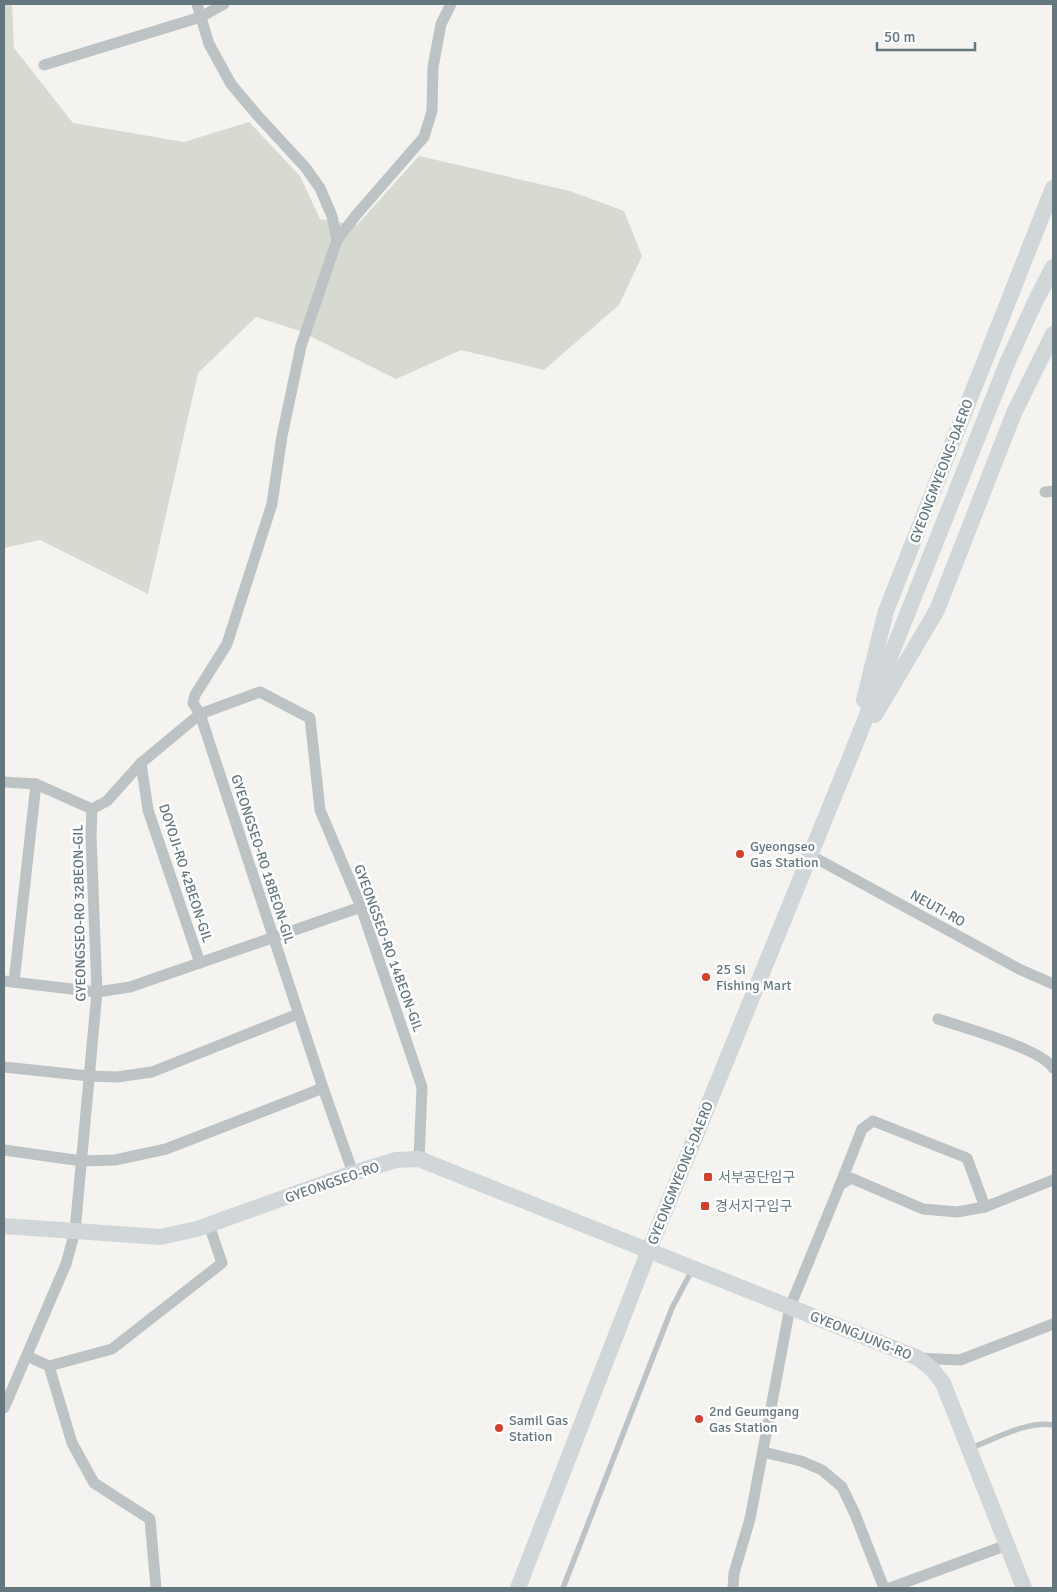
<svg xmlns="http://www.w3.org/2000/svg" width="1057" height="1592" viewBox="0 0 1057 1592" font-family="Signika,'Noto Sans KR',sans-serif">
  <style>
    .green { fill: #d6dad1 }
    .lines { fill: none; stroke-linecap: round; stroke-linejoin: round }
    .lane { stroke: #bdc2c4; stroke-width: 5.5 }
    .street { stroke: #bdc2c4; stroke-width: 11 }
    .secondary { stroke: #d1d6d9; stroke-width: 16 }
    .poi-dot { fill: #d83f2b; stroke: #fff; stroke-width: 2 }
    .labels { text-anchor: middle; stroke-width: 5; stroke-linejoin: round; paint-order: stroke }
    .street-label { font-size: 14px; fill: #64777f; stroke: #fff }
    .poi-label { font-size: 14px; fill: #64777f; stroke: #fff; text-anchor: start }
  </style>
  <rect width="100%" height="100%" fill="#f4f3f0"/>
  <path class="green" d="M4 4H12L14 48 73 123 184 142 249 122 300 176 320 219 357 225 419 156 570 191 624 211 642 256 619 305 544 370 461 350 396 379 300 331 256 317 198 373 148 594 40 540 4 548Z"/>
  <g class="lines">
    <g class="lane">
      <path d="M971 1448C994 1439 1029 1420 1053 1425"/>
      <path d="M563 1588 672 1308 692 1270"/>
    </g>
    <g class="street">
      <path d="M197 4 209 44 231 84 257 115 305 167 320 188 332 216 337 240 301 346 282 436 272 504 227 644 195 695 193 703 200 714 323 1088 353 1173"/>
      <path d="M44 65 201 17 224 4"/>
      <path d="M337 240 357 214 424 137 432 111 433 67 441 24 451 4"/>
      <path d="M1045 492 1053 491"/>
      <path d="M141 763 148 810 200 963"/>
      <path d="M4 782 36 784 92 809 107 801 141 763 200 714 260 692 310 718 320 810 361 907 422 1087 419 1159"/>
      <path d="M810 855 1019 969 1053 984"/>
      <path d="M4 981 97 992 130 987 361 907"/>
      <path d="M14 982 36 784"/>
      <path d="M938 1019C962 1027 1042 1049 1053 1068"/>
      <path d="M4 1067 89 1076 117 1077 152 1072 298 1014"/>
      <path d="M4 1150 82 1161 115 1160 166 1149 323 1088"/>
      <path d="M840 1185 862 1129 873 1121 967 1158 985 1207"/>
      <path d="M27 1356 49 1366 72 1443 94 1483 150 1519 156 1588"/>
      <path d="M918 1358 960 1360 1053 1324"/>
      <path d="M49 1366 112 1349 222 1263 209 1225"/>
      <path d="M4 1408 66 1264 75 1231 97 992 91 836 92 809"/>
      <path d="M763 1452 801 1461 822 1470 842 1487 855 1514 884 1588"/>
      <path d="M733 1588 734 1573 750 1519 790 1307 840 1185 851 1178 923 1209 957 1212 985 1207 1053 1180"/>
      <path d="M890 1588 1007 1545"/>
    </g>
    <g class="secondary">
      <path d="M864 700 886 611 1053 188"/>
      <path d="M875 715 937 610 1014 413 1053 334"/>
      <path d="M4 1226 160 1237 197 1229 353 1173 396 1160 419 1159 918 1358 932 1369 943 1383 1024 1588"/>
      <path d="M518 1588 649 1250 849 760 1008 361 1035 302 1053 267"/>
    </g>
  </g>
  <g class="poi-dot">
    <circle cx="740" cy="854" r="5"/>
    <circle cx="706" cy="977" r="5"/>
    <rect x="703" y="1172" width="10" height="10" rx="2.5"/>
    <rect x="700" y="1201" width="10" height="10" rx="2.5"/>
    <circle cx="699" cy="1419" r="5"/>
    <circle cx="499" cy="1428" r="5"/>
  </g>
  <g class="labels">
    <g class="street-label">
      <text transform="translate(941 471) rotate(-69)" y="5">GYEONGMYEONG-DAERO</text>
      <text transform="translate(263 859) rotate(72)" y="5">GYEONGSEO-RO 18BEON-GIL</text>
      <text transform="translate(186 873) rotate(72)" y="5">DOYOJI-RO 42BEON-GIL</text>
      <text transform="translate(938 908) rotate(29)" y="5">NEUTI-RO</text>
      <text transform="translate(79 913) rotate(-91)" y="5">GYEONGSEO-RO 32BEON-GIL</text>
      <text transform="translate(389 948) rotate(70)" y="5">GYEONGSEO-RO 14BEON-GIL</text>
      <text transform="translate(680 1173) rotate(-68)" y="5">GYEONGMYEONG-DAERO</text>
      <text transform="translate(332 1182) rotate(-19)" y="5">GYEONGSEO-RO</text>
      <text transform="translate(861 1335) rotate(22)" y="5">GYEONGJUNG-RO</text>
    </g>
    <g class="poi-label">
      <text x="750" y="851">Gyeongseo<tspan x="750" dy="16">Gas Station</tspan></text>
      <text x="716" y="974">25 Si<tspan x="716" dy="16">Fishing Mart</tspan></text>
      <text x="718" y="1182">서부공단입구</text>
      <text x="715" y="1211">경서지구입구</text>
      <text x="709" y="1416">2nd Geumgang<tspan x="709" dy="16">Gas Station</tspan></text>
      <text x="509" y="1425">Samil Gas<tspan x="509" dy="16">Station</tspan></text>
    </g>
  </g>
  <rect width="1057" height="1592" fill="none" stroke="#64777f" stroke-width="10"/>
  <path d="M877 42v8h98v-8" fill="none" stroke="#64777f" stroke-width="2.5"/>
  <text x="884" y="42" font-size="15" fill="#64777f" stroke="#ffffff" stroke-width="4" paint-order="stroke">50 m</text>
</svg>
